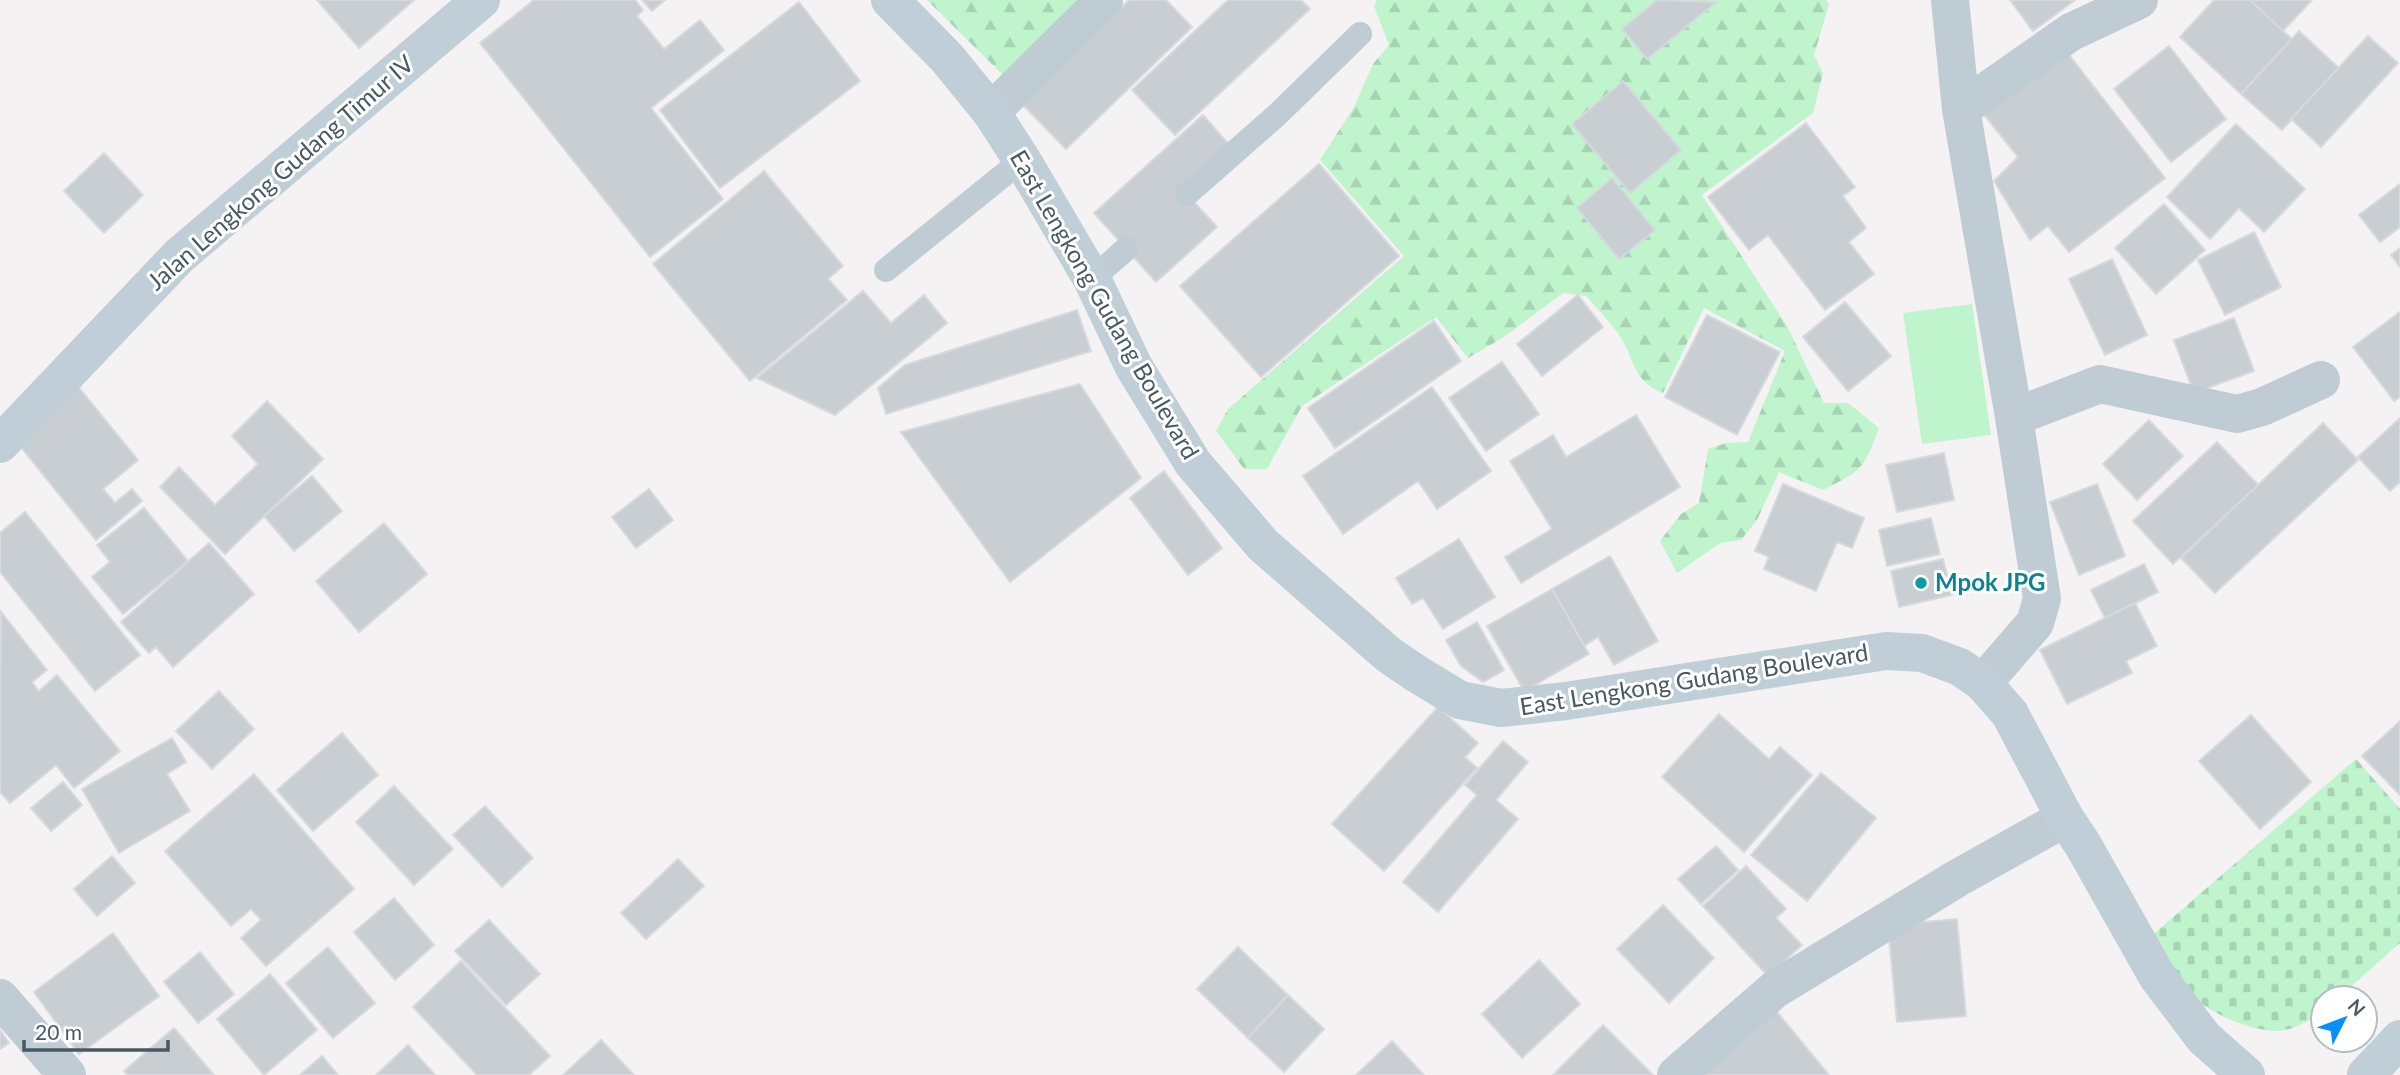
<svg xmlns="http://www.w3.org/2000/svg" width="2400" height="1075" viewBox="0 0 2400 1075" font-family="Lato,sans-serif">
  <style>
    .forest { fill: url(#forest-firs) }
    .cemetery { fill: url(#cemetery-stones) }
    .park { fill: #bff4cd }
    .building { fill: #c9ced2; stroke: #d6d9de; stroke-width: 2 }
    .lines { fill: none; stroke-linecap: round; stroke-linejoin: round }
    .lane { stroke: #bfccd3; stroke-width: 24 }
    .street { stroke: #bfccd3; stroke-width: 38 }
    .secondary { stroke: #bfced7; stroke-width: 38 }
    .culture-dot { fill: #0f9aa8; stroke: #fff; stroke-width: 2.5 }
    .labels { text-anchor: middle; stroke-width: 6; stroke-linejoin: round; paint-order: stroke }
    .street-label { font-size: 24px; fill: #485962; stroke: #fff }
    .culture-label { font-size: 24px; font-weight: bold; fill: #0d838f; stroke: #fff; text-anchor: start }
  </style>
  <defs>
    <pattern id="forest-firs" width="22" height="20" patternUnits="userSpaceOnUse" patternTransform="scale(1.75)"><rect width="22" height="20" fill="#bff4cd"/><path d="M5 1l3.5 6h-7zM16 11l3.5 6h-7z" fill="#a6d3b3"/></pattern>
    <pattern id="cemetery-stones" width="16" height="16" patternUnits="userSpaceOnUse" patternTransform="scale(1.75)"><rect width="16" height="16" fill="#bff4cd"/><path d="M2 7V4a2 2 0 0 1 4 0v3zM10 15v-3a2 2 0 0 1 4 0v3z" fill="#a6d3b3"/></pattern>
  </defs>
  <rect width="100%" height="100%" fill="#f5f2f3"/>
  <g class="forest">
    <path d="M927 0H1088L1008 80Z"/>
    <path d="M1377 0H1826L1829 4 1814 55 1823 73 1813 113 1702 195 1787 326 1824 403H1848L1879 428C1863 470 1863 470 1823 490L1779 472 1757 520 1741 540 1720 543 1677 573 1660 541 1681 514 1699 503 1708 449 1726 443 1748 442 1785 351 1704 308 1663 393C1631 381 1635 357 1618 333 1608 320 1597 308 1586 296L1563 293 1504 337 1468 358 1436 317 1302 406 1267 469H1244L1216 431 1228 409 1404 256 1320 160 1354 107 1373 64 1389 45 1374 6Z"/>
  </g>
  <path class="cemetery" d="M2356 759 2400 809V943L2338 998H2323V1010C2311 1019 2300 1027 2285 1030 2260 1036 2208 1013 2191 995 2176 978 2163 956 2149 938Z"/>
  <path class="park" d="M1972 304 1991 435 1922 444 1903 313Z"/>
  <g class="building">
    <path d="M317 0H414L359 48Z"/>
    <path d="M534 0H635L643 10 637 16 664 49 700 20 724 50 651 108 723 199 650 257 480 43Z"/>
    <path d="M642 0H665L652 11Z"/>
    <path d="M1129 0H1166L1192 27 1066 149 1022 104Z"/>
    <path d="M1228 0H1301L1310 9 1175 135 1132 90Z"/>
    <path d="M1657 0 1716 2 1647 59 1622 29Z"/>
    <path d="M2010 0H2075L2033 31Z"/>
    <path d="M2214 0H2250L2292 39 2241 94 2180 37Z"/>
    <path d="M2250 0H2312L2283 31Z"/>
    <path d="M799 2 860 81 720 188 660 110Z"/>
    <path d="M2299 31 2339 68 2282 130 2241 94Z"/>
    <path d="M2368 36 2398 63 2321 147 2291 119Z"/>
    <path d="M2169 46 2226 119 2171 162 2114 89Z"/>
    <path d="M2063 47 2165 178 2069 252 2048 226 2030 240 1994 181 2018 157 1981 111Z"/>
    <path d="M1623 81 1681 150 1630 193 1572 124Z"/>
    <path d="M1203 115 1232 148 1184 191 1217 227 1156 282 1094 213Z"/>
    <path d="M1806 123 1855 187 1843 196 1866 228 1849 242 1874 274 1825 310 1768 235 1749 250 1708 197Z"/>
    <path d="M2236 124 2305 189 2264 232 2239 208 2210 239 2167 197Z"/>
    <path d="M104 153 143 195 104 233 64 191Z"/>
    <path d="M1319 164 1399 256 1261 377 1180 286Z"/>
    <path d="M764 171 843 266 828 279 847 300 750 381 653 264Z"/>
    <path d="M1612 178 1655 230 1619 259 1577 208Z"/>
    <path d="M2400 184V227L2380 242 2359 215Z"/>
    <path d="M2164 204 2205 250 2156 294 2115 248Z"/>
    <path d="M2254 232 2281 287 2225 315 2198 260Z"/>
    <path d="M2400 248V267L2391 255Z"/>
    <path d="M2112 259 2147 335 2105 355 2069 279Z"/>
    <path d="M863 291 891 323 924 295 947 323 835 415 757 378Z"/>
    <path d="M1578 295 1603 327 1542 376 1517 344Z"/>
    <path d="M1845 302 1891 356 1848 391 1803 337Z"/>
    <path d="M1077 310 1091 351 886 414 878 388 905 365Z"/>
    <path d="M2400 312V397L2394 401 2353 347Z"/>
    <path d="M1707 315 1780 352 1737 435 1665 397Z"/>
    <path d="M2234 318 2254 371 2194 393 2174 340Z"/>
    <path d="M1434 321 1461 361 1335 448 1308 408Z"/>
    <path d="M1502 362 1539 414 1486 451 1449 398Z"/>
    <path d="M75 383 138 460 103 489 115 503 132 489 142 501 96 540 11 435Z"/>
    <path d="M1080 384 1141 478 1010 582 901 432Z"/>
    <path d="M1432 387 1491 471 1437 509 1418 481 1343 534 1303 476Z"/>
    <path d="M267 401 323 459 225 554 160 487 179 467 215 505 258 464 232 436Z"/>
    <path d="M1636 415 1680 487 1521 583 1505 557 1552 529 1510 461 1553 435 1566 457Z"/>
    <path d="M2400 418V482L2390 491 2358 457Z"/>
    <path d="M2149 420 2183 456 2137 500 2103 464Z"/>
    <path d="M2323 423 2358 460 2215 593 2181 558Z"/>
    <path d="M2217 442 2258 485 2173 564 2133 521Z"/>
    <path d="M1944 453 1954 500 1897 512 1886 465Z"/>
    <path d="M1164 471 1222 548 1188 575 1130 498Z"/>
    <path d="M312 476 342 511 294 551 264 516Z"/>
    <path d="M1783 484 1864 518 1852 548 1837 542 1816 591 1764 569 1769 557 1755 551Z"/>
    <path d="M2097 484 2125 556 2079 575 2050 502Z"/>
    <path d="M649 489 673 520 636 548 612 517Z"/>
    <path d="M144 508 188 561 123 614 92 577 110 562 97 545Z"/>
    <path d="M25 512 140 655 95 691 0 572V533Z"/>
    <path d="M1931 518 1940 554 1887 566 1879 530Z"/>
    <path d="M384 523 427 574 359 632 316 581Z"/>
    <path d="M1459 539 1495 597 1443 629 1423 598 1412 604 1396 578Z"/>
    <path d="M209 543 254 594 173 667 156 647 149 653 121 622Z"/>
    <path d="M1610 556 1658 641 1614 665 1598 637 1584 646 1552 589Z"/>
    <path d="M1943 559 1952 595 1899 607 1891 571Z"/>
    <path d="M2144 564 2158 592 2105 618 2091 590Z"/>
    <path d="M1552 589 1589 654 1524 691 1487 626Z"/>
    <path d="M2135 603 2157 646 2126 661 2132 673 2067 704 2040 650Z"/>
    <path d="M1 612 47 670 32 682 39 691 57 675 120 751 74 788 56 765 10 803 0 792Z"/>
    <path d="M1477 622 1504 670 1483 682 1461 666 1446 640Z"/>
    <path d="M219 691 254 729 212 769 176 731Z"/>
    <path d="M1438 707 1478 743 1465 757 1477 768 1384 871 1332 824Z"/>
    <path d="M1719 714 1769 759 1780 747 1812 775 1744 852 1662 777Z"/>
    <path d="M2251 715 2311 782 2260 829 2199 761Z"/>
    <path d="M2400 721V795L2362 756Z"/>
    <path d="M342 733 378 775 313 831 277 790Z"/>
    <path d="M172 738 186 762 167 774 190 811 119 853 82 789Z"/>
    <path d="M1503 741 1528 762 1496 800 1518 819 1438 912 1403 882 1477 795 1465 785Z"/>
    <path d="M1821 773 1876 818 1807 901 1751 855Z"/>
    <path d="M254 774 354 889 266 966 241 938 261 920 251 909 231 926 165 851Z"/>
    <path d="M63 782 82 805 51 831 31 808Z"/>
    <path d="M394 786 453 849 414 885 356 822Z"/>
    <path d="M485 806 533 858 502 887 453 835Z"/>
    <path d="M1716 846 1738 870 1701 904 1678 879Z"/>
    <path d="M112 856 135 883 97 916 74 889Z"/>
    <path d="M678 859 704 886 646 939 621 913Z"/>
    <path d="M1746 866 1786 909 1776 918 1802 945 1768 976 1703 906Z"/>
    <path d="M394 898 434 945 395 980 354 932Z"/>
    <path d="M1663 905 1714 958 1669 1003 1617 949Z"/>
    <path d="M1957 919 1966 1016 1897 1022 1888 925Z"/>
    <path d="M489 920 540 974 506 1005 455 951Z"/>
    <path d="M113 933 159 996 79 1054 34 992Z"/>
    <path d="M328 947 375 1003 333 1038 286 983Z"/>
    <path d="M1238 947 1288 995 1248 1038 1197 989Z"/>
    <path d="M200 952 234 994 198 1023 164 982Z"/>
    <path d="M1539 960 1580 1004 1522 1058 1482 1014Z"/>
    <path d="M461 961 550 1056 529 1075H477L413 1007Z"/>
    <path d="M270 974 317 1030 264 1075 217 1019Z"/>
    <path d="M1288 995 1324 1029 1284 1072 1248 1038Z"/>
    <path d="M1773 1007 1829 1075H1697Z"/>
    <path d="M1603 1025 1653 1075H1553Z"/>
    <path d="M174 1028 214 1075H128L124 1071Z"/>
    <path d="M0 1030 9 1043 0 1049Z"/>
    <path d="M601 1040 634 1075H563Z"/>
    <path d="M1392 1041 1424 1075H1356Z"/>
    <path d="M408 1045 435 1075H376Z"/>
    <path d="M322 1056 338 1075H300Z"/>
  </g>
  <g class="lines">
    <g class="lane">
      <path d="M1187 194 1278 114 1360 34"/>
      <path d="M886 270 1022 160"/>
      <path d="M1092 279 1126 249"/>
    </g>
    <g class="street">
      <path d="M1950 0 1961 109 2014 417 2042 599 2035 623 1983 683"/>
      <path d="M1961 109 2071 32 2139 0"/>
      <path d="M991 112 1104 0"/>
      <path d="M2014 417 2100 384 2237 414 2262 407 2321 380"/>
      <path d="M0 998 67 1075"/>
      <path d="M1676 1075 1774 990 1956 879 2065 818"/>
    </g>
    <g class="secondary">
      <path d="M890 0 947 58 991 112 1022 160 1092 279 1134 367 1193 463 1263 545 1389 655 1417 674 1460 700 1501 708 1566 701 1886 651 1922 653 1960 667 1983 683 2010 714 2065 818 2083 845 2157 976 2204 1038 2246 1075"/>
      <path d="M0 444 180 255 481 0"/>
      <path d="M2366 1075 2400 1039"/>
    </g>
  </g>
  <circle class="culture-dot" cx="1921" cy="583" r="7"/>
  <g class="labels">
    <g class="street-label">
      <text transform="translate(281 173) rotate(-41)" y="8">Jalan Lengkong Gudang Timur IV</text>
      <text transform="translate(1104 305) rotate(60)" y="8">East Lengkong Gudang Boulevard</text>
      <text transform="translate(1694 680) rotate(-9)" y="8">East Lengkong Gudang Boulevard</text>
    </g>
    <g class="culture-label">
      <text x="1935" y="591">Mpok JPG</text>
    </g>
  </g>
  <g transform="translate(2344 1019) rotate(48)"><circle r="33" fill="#ffffff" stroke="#b6bdc0" stroke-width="2"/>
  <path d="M0-5L12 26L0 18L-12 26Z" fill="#098ff8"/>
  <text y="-10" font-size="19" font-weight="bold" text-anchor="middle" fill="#485962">N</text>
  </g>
  <path d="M24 1040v10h144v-10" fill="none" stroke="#485962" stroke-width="3.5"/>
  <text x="35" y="1040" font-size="21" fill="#485962" stroke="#ffffff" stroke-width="5" paint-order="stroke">20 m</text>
</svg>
